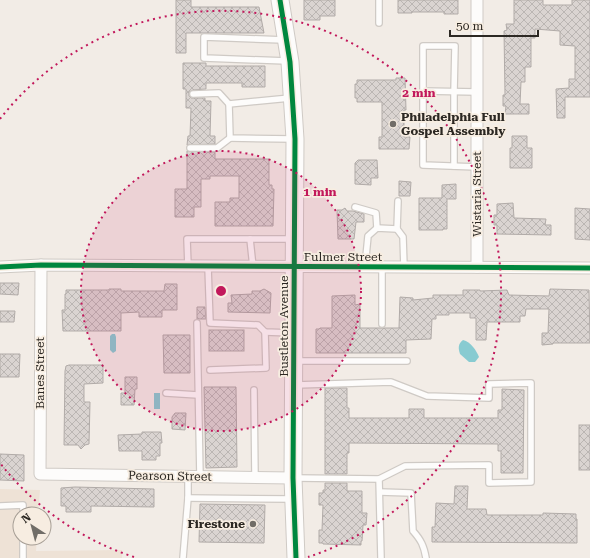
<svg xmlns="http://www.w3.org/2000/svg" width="590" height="558" viewBox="0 0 590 558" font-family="'Roboto Serif',serif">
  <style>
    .built { fill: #eee2d6 }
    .water { fill: #88cbd1 }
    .building { fill: url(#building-cross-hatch); stroke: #b1aba8 }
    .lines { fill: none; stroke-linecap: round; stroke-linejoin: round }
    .lane-casing { stroke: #cfcac5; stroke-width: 8 }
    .street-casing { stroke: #cfcac5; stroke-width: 13 }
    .primary-casing { stroke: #cfcac5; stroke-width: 19 }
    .lane { stroke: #fdfcfb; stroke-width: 5.5 }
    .street { stroke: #fdfcfb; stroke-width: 11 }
    .primary { stroke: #fdfcfb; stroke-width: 17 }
    .cycleway-casing { stroke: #f7ede1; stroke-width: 8 }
    .cycleway { stroke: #00873e; stroke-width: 5 }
    .ring { fill: none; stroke: #c2185b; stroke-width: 2; stroke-dasharray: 2 4 }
    .poi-dot { fill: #716d67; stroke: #f7ede1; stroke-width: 1.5 }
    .labels { text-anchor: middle; stroke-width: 3.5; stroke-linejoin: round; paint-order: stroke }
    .poi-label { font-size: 12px; font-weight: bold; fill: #2c2823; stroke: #f7ede1; text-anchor: start }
    .street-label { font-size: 12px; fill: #2c2823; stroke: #f7ede1 }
    .centre { fill: #c2185b; stroke: #f7ede1; stroke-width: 2 }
    .ring-label { font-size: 12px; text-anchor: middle; font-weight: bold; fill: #c2185b; stroke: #f7ede1; stroke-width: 3.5; stroke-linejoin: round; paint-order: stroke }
  </style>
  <defs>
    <pattern id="building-cross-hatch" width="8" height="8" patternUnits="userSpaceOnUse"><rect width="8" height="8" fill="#dad4d1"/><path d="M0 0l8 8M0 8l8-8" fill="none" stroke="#bbb6b3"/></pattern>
  </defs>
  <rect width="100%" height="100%" fill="#f2ece6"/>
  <path class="built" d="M0 489 40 490 38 514H20V538H37L36 551 122 550V558H0Z"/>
  <g class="water">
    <path d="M112 334H115L116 337V351L113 353 110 350V336Z"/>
    <path d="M463 340C471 342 476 350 479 357L475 362H469L460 354C458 348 458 344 463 340Z"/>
    <rect x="154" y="393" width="6" height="16"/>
  </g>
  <g class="building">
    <path d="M176 0H191V7H259L264 33H186V53H176Z"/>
    <path d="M304 0H335V16H320V20H304Z"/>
    <path d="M398 0H458V14H444V12H412V13H398Z"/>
    <path d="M514 0H543V5H572V0H590V97H565V118H557L556 89 569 88V79H575V46L560 45V31L535 29V38H531V67H525V82H521L520 104H529V114H505L506 106H503V95H505L504 31 507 30 506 24H514Z"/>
    <path d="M183 63H206V66H265V87H242V83H206V89L193 90 189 92V96L191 98H205V101H211L210 136H215V144L187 145 188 136H190L191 108H186V89H183Z"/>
    <path d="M396 78H405L406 110H404V137H410L409 149H379V137H382V102H357V98H355V84H357V80H396Z"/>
    <path d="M512 136H527V148H532V168H510V148H512Z"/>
    <path d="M187 151 215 152V159H269V185H272V189H274L273 226H215V202H230V198H239V176H210V179H201V207H194V217H175V189H187Z"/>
    <path d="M358 160H377L378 178H371V185L355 184V163Z"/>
    <path d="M399 181 411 182 410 196H399Z"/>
    <path d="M456 184V199H447V229H443V230H419V198H442V185Z"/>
    <path d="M513 203 514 218 546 219 545 225H551V235L497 234V225H494V215H497V204Z"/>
    <path d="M345 208 347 211H353L364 214V222H356L354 239H338L337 210H342Z"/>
    <path d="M575 208 590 209V240L575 239Z"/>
    <path d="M0 283H19L18 295 0 294Z"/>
    <path d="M165 284H177V310H162V317H139V312L121 313V331H63L62 310H65V294H66V290H109V289H121V291H164Z"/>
    <path d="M264 289 271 293 270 313 228 312V303H232L231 295 252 294V291H260Z"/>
    <path d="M550 289 589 290 590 343H553V344L542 345V333H548L549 309H526L525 316H520V322H487L486 340H476V318H470V313H449V315H436V319H432L431 339 406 340V353H316V329H319L320 328H332V296L355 295V305L360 304V328H399L400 297 413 298V300L433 298V295H463V290H480V291L507 290 509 295 549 296Z"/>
    <path d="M197 307H205L206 319H197Z"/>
    <path d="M0 311H15L14 322H0Z"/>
    <rect x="209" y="330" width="35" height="21"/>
    <path d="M163 335H190V373H164Z"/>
    <path d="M0 354H20L19 377H0Z"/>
    <path d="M69 365H103V383L84 384V402H90L89 444 85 445 81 449 78 445H64L65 371 66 366Z"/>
    <path d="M125 377H137V389H135L134 405H121V393H125Z"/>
    <path d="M204 387H236L237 467 206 468Z"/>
    <path d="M325 388H347V408H349V418H409V409H424V418H498V410H502V389L524 390 523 473H501V451H498V444L349 443V453H347V474H325Z"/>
    <path d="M175 413H186L185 430 172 429V417Z"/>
    <rect x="579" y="425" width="11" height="45"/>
    <path d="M142 432H161L162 443H160V456H156V460H142V451H119L118 435 142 434Z"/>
    <path d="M0 454 24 455V481L0 480Z"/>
    <path d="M325 483H347V491H362V513H367L366 525H363L362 541H361V545L323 544V543H319V530H322L323 505H319V493H323V490H325Z"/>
    <path d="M455 486H468L467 509H486L487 515H543V513L576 514V519H577V543L432 542V527H435L436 503 454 504Z"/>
    <path d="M75 487 154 489V507L91 506V512H66V506H61V488Z"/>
    <path d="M200 504 265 505 264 543 199 542Z"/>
  </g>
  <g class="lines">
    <g class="lane-casing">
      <g id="lane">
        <path d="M379 0V23"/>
        <path d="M284 40 204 37V58L287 61"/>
        <path d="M423 91V46H455L454 92V166"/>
        <path d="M193 94 219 93 229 104"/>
        <path d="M290 98 229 104 230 138 293 139"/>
        <path d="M190 148H217L230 138"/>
        <path d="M477 167 423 165V91L477 92"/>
        <path d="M355 207 376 213 377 228"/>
        <path d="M397 229 398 201"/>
        <path d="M250 239 253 267"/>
        <path d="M188 266 187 239H293"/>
        <path d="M208 267 210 323 258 325 265 332 292 333"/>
        <path d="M365 267 368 236 377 228 397 229 403 237 404 267"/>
        <path d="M197 323 200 477"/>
        <path d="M382 324V267"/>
        <path d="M295 361H407"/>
        <path d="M210 370 266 368 265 332"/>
        <path d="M296 385 391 382 427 396 489 398V384L531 383V482L489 483V465L405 466 379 479 381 558"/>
        <path d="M254 390 255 478"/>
        <path d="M166 393 198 395"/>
        <path d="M296 478 379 479"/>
        <path d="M380 492 411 493 413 531C421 540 424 546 426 558"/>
        <path d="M188 498 292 499"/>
        <path d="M0 506 23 505V514"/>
        <path d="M23 538V558"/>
        <path d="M183 558 188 498V477"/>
      </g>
    </g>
    <g class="street-casing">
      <g id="street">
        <path d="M41 265 40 474 293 478"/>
        <path d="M0 267 41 265 590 268"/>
        <path d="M477 267V0"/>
      </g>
    </g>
    <g class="primary-casing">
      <path id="primary" d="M280 0 290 62 295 139 293 478 296 558"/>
    </g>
    <use href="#lane" class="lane"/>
    <use href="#street" class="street"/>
    <use href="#primary" class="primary"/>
    <g class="cycleway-casing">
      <g id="cycleway">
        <path d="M280 0 290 62 295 139 293 478 296 558"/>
        <path d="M0 267 41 265 590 268"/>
      </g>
    </g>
    <use href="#cycleway" class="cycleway"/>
  </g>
  <circle cx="221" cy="291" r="140" fill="#c2185b" fill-opacity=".12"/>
  <g class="ring">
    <circle cx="221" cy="291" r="140"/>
    <path d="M134 557A280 280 0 0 1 0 463M0 119A280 280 0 1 1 308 557"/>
  </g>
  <g class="poi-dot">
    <circle cx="393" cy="124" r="4"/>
    <circle cx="253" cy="524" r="4"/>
  </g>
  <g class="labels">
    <g class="poi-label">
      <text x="401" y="121">Philadelphia Full<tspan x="401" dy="14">Gospel Assembly</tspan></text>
      <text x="245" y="528" text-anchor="end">Firestone</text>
    </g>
    <g class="street-label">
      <text transform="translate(477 194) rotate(-90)" y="4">Wistaria Street</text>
      <text x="343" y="261">Fulmer Street</text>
      <text transform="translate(284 326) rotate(-90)" y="4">Bustleton Avenue</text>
      <text transform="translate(40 373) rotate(-90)" y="4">Banes Street</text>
      <text transform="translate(170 476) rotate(1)" y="4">Pearson Street</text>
    </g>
  </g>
  <circle cx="221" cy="291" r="6" class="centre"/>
  <g class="ring-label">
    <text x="419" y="97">2 min</text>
    <text x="320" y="196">1 min</text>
  </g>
  <g transform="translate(32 526) rotate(324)"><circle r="19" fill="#f7ede1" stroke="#a69e95"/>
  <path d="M0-3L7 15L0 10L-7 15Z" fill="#716d67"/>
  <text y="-6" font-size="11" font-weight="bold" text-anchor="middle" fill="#2c2823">N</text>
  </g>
  <path d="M450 30v6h88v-6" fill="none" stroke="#2c2823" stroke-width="2"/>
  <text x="456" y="30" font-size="12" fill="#2c2823" stroke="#f7ede1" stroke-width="3" paint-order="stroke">50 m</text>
</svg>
